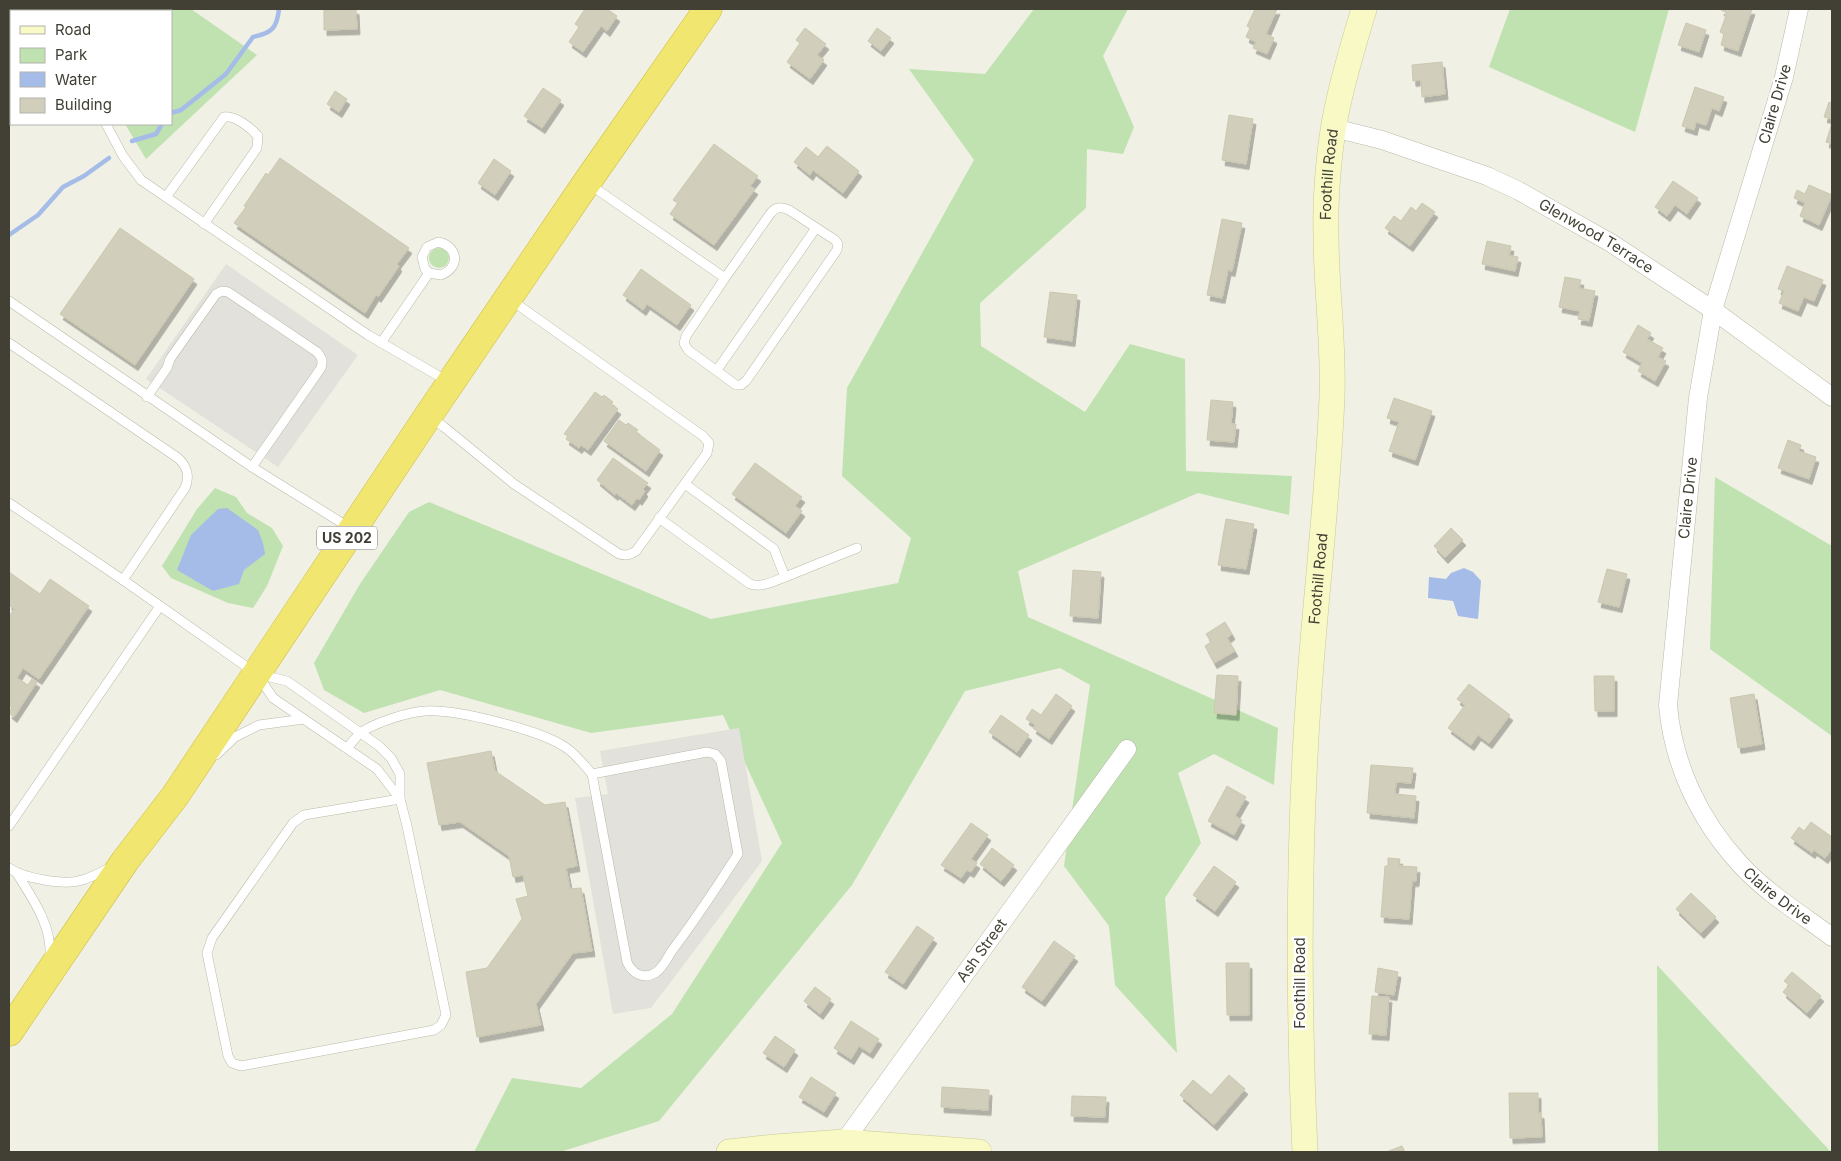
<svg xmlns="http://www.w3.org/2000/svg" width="1841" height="1161" viewBox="0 0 1841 1161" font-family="Inter,sans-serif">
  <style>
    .green { fill: #bfe2b0 }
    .parking { fill: #e2e1dc }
    .water { fill: #a5bce9 }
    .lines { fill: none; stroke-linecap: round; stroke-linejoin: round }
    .stream { stroke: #a5bce9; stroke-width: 4.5 }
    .building { fill: #d1cebb; stroke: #cbc7af; filter: url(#shadow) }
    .lane-casing { stroke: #bbb9a8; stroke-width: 10 }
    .street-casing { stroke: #bbb9a8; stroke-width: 19 }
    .secondary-casing { stroke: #cac995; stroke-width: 26 }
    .highway-casing { stroke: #cebd41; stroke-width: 29 }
    .lane { stroke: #fff; stroke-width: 9 }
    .street { stroke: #fff; stroke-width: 18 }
    .secondary { stroke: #f9f9c6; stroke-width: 25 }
    .highway { stroke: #f1e66f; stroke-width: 28 }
    .labels { text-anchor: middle; stroke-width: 5; stroke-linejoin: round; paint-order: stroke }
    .shield { fill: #fff; stroke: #7b7972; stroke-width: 1 }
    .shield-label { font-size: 14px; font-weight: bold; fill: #424035 }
    .street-label { font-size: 15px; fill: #424035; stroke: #fff }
  </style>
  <defs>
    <filter id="shadow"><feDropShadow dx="3" dy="5.5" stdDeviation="0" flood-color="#0004"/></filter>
  </defs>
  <rect width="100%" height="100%" fill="#f0f0e4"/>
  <g class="green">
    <path d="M107 9H191L257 55 146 159 125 124H171V11H105Z"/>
    <path d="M1034 9H1128L1103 56 1134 127 1123 154 1087 149 1086 208 980 303 981 346 1085 412 1130 344 1185 359 1186 471 1292 476 1289 515 1198 493 1018 571 1028 617 1278 728 1274 785 1214 754 1178 773 1201 843 1165 898 1177 1053 1115 985 1109 926 1064 866 1090 685 1060 668 965 691 852 885 659 1121 560 1152H474L512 1078 581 1088 672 1014 782 843 723 715 591 733 440 690 364 713 324 690 314 663 360 584 409 512 429 502 711 619 898 583 911 538 842 476 847 388 974 160 909 69 985 74Z"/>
    <path d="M1510 9H1669L1635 132 1489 67Z"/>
    <circle cx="439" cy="258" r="10"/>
    <path d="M1715 477 1832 546V736L1710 649Z"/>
    <path d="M215 488 236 497 247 513 272 528 283 546 267 586 253 608 228 603 171 578 162 566 197 509Z"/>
    <path d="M1657 965 1831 1152H1658Z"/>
  </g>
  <g class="parking">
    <path d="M226 264 358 355 278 467 146 379Z"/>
    <path d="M739 728 762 861 651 1008 613 1014 575 798 608 794 600 751Z"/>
  </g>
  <g class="water">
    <path d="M227 508 258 530 263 543 265 554 244 570 239 584 213 591 177 570 191 535 218 509Z"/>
    <path d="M1464 568 1473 572 1481 581 1478 619 1458 616 1453 601 1428 598 1429 577 1446 579 1451 573Z"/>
  </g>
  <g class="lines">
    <g class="stream">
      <path d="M171 113 181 110 226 74 253 37C272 33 277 28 279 9"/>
      <path d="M132 141 156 134 162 124"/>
      <path d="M9 235 38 215 63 187 84 176 109 158"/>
    </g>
  </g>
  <g class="building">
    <path d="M324 9H356L357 29 324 30Z"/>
    <path d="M585 9H607L617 16 607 31 601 26 583 52 569 42 579 27 575 24Z"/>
    <path d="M1255 9H1277L1266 34 1274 38 1267 54 1253 48 1256 42 1246 37 1250 28 1247 26Z"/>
    <path d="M1721 9H1752L1738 51 1721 45 1724 34 1720 32 1727 13 1721 10Z"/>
    <path d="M1686 23 1706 30 1699 52 1678 45Z"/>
    <path d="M805 28 826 44 817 55 824 60 810 79 787 62 800 43 796 40Z"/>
    <path d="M877 28 891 38 881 51 868 41Z"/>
    <path d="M1442 62 1445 94 1422 97 1421 80 1413 81 1412 65Z"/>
    <path d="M1695 87 1724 97 1719 111 1712 108 1706 125 1696 122 1694 130 1682 126Z"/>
    <path d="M543 88 561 100 542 128 524 116Z"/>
    <path d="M335 91 347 99 339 112 327 104Z"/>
    <path d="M1829 102 1832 103V119L1824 117Z"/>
    <path d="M1229 115 1253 119 1246 164 1222 160Z"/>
    <path d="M1832 123V144L1826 142Z"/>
    <path d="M714 144 758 176 750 186 755 189 714 245 670 214 678 203 673 200Z"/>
    <path d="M827 146 859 171 843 193 813 170 810 175 794 162 806 147 818 157Z"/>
    <path d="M280 158 409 248 397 264 399 266 378 297 376 295 365 313 234 223 246 207 244 206 266 173 268 175Z"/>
    <path d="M494 159 511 171 495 195 478 183Z"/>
    <path d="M1673 181 1698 198 1687 214 1675 205 1667 216 1655 207Z"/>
    <path d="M1809 185 1832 195 1819 225 1800 216 1805 203 1794 198 1797 190 1805 194Z"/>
    <path d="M1422 203 1435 212 1410 246 1385 228 1394 216 1401 221 1411 207 1416 211Z"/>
    <path d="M1222 219 1242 223 1232 271 1228 270 1222 298 1207 295Z"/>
    <path d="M120 228 194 279 135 365 60 314Z"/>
    <path d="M1487 241 1511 246 1509 255 1518 257 1515 271 1482 264Z"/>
    <path d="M1787 266 1823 280 1814 301 1804 297 1798 311 1779 303 1784 291 1778 289Z"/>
    <path d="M641 269 691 305 677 325 647 304 643 310 623 295Z"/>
    <path d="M1565 277 1581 280 1579 288 1595 291 1589 321 1578 319 1580 311 1559 307Z"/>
    <path d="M1050 292 1077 295 1072 341 1044 337Z"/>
    <path d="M1638 325 1651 333 1647 339 1663 348 1658 357 1666 361 1655 381 1638 371 1642 363 1623 352Z"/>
    <path d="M595 392 602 397 604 395 613 402 611 404 618 409 588 450 581 445 579 448 566 439 568 436 564 434Z"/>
    <path d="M1394 398 1432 411 1415 460 1389 451 1399 422 1387 418Z"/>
    <path d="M1211 400 1233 402 1231 424H1236L1234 442 1207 440Z"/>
    <path d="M619 420 626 425 628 423 638 430 636 432 660 450 646 471 604 441Z"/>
    <path d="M1788 440 1801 445 1799 451 1816 457 1809 479 1778 468Z"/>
    <path d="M613 458 648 483 643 489 645 491 639 500 637 498 632 505 616 493 615 495 597 480Z"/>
    <path d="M755 463 802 497 795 506 802 511 786 533 732 494Z"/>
    <path d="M1226 519 1254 524 1246 569 1218 565Z"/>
    <path d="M1451 528 1463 540 1445 558 1434 546Z"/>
    <path d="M1607 569 1627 574 1619 607 1598 602Z"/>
    <path d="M1073 570 1101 572 1098 618 1070 616Z"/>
    <path d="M9 572 40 594 50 579 89 606 39 679 23 668 17 678 28 685 32 679 37 682 14 717 9 713 12 707 9 705V617L14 609 9 605Z"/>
    <path d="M1225 622 1232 634 1227 638 1235 651 1214 663 1205 646 1211 642 1206 634Z"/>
    <path d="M1217 675 1238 676 1236 715 1214 713Z"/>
    <path d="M1594 676H1614V711H1595Z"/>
    <path d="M1469 684 1510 715 1489 743 1478 735 1471 745 1448 728 1465 705 1457 699Z"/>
    <path d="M1056 694 1072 706 1049 739 1033 728 1035 725 1026 719 1032 709 1041 715Z"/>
    <path d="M1754 694 1762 744 1738 748 1730 698Z"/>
    <path d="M1001 715 1029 735 1017 752 989 732Z"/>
    <path d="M491 751 495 771 545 805 565 802 577 866 566 868 570 889 581 888 592 951 573 953 536 1004 541 1025 477 1037 466 972 487 968 522 919 516 899 528 896 523 875 513 877 509 856 460 822 439 825 427 763Z"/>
    <path d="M1371 765 1413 768 1411 783 1396 782 1395 794 1416 796 1414 818 1367 813Z"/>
    <path d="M1227 786 1246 797 1235 816 1242 820 1234 835 1208 821Z"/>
    <path d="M1811 822 1832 837V849L1825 858 1814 850 1812 853 1791 838 1799 827 1804 831Z"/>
    <path d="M971 823 988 835 971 859 977 863 971 872 967 870 961 878 941 865Z"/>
    <path d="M992 848 1014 865 1001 881 980 864Z"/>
    <path d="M1388 858 1400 859 1399 866 1417 867 1416 881H1412L1409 919 1381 917 1385 866H1388Z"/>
    <path d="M1214 866 1236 882 1215 911 1193 895Z"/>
    <path d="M1691 893 1716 917 1701 933 1676 909Z"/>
    <path d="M917 926 934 938 903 984 885 972Z"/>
    <path d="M1054 941 1075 956 1042 1001 1022 987Z"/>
    <path d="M1226 963H1249V1015H1227Z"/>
    <path d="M1378 968 1398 972 1394 995 1375 992Z"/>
    <path d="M1792 972 1821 996 1807 1013 1783 992 1789 985 1784 981Z"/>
    <path d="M815 987 831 999 820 1014 804 1001Z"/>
    <path d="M1372 996 1389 997 1386 1035 1369 1034Z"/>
    <path d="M851 1021 879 1039 870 1053 859 1046 851 1059 834 1048Z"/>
    <path d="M775 1036 795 1050 784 1067 763 1053Z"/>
    <path d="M1229 1075 1245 1089 1214 1125 1180 1095 1193 1080 1211 1095Z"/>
    <path d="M811 1077 836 1093 824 1112 799 1097Z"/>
    <path d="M942 1087 989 1090 988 1110 941 1107Z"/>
    <path d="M1509 1093H1538V1113H1541L1542 1137 1510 1138Z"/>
    <path d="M1072 1096 1106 1097 1105 1117 1071 1116Z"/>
    <path d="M1402 1146 1405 1152H1386Z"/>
  </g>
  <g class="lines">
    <g class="lane-casing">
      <g id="lane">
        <path d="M70 11V9"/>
        <path d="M9 18 11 20"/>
        <path d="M9 72 11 73"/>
        <path d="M106 124 123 156 141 180 368 335 449 382"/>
        <path d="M589 184 725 278 686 336 684 343 688 350 736 385H741L746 381 837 250 838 244 835 240 789 210C781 206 775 207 770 214L725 278"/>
        <path d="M166 197 224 117C235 115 251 128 258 136L257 148 204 224"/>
        <path d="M9 301 252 467 350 528"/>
        <path d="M9 343 178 458C187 466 190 477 185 488L123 580"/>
        <path d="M381 343 429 273 441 275C461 267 458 246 438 242L427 247 422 257 425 269 429 273"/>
        <path d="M717 370 816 228"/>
        <path d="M147 397 167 368 170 359 216 294 222 291 228 292 317 352C322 357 323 361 321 368L252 467"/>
        <path d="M431 418 444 427 514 484 619 554C626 556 630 555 636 551L707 453 709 443 703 436 511 300"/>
        <path d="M9 503 123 580 257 674 273 698 377 769 400 799"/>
        <path d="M659 518 750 584C762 588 774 581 785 577L774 549 685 484"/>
        <path d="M785 577 857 548"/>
        <path d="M261 675 287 681 379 746 391 758 400 774V799L407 826 446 1015 441 1025 434 1030 241 1066 232 1063 228 1056 207 953 212 938 293 823 304 815 400 799"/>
        <path d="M347 748C352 743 357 735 363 731 378 722 408 712 425 711 456 709 540 730 565 747 576 754 584 765 592 774L627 962C632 973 643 980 655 973 662 969 667 959 671 952 695 920 717 887 738 854L721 761 715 754 707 752 592 774"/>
        <path d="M216 755 235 737 259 725 304 719"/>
        <path d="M9 826 160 606"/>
        <path d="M9 868C23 878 65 886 82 880 92 877 102 872 111 867"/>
        <path d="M16 872C32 898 52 925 50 956"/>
      </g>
    </g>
    <g class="street-casing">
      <g id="street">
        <path id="s1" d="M1799 9 1784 77 1713 310 1698 398 1668 705C1673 764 1699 819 1739 863 1765 892 1801 914 1832 937"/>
        <path id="s2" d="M1334 128 1382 140 1487 176 1519 191 1611 243 1713 310 1832 397"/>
        <path id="s3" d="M838 1150 1127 749"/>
      </g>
    </g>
    <g class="secondary-casing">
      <g id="secondary">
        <path d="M729 1152 775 1147 844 1142 979 1152"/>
        <path id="s4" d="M1305 1152C1298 999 1298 844 1309 691 1316 593 1328 495 1332 397 1334 343 1326 289 1326 235 1325 197 1329 146 1337 109 1344 75 1354 42 1364 9"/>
      </g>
    </g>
    <g class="highway-casing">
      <path id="highway" d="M9 1032 125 861 175 796 428 416 587 182 708 9"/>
    </g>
    <use href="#lane" class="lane"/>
    <use href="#street" class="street"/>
    <use href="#secondary" class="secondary"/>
    <use href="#highway" class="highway"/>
  </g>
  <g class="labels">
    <rect class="shield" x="317" y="526.5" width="60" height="23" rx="4"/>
    <g class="shield-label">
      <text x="347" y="543">US 202</text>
    </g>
    <g class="street-label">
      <text transform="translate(1775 104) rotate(-74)" y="5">Claire Drive</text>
      <text dy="5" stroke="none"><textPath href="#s4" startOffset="979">Foothill Road</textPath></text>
      <text dy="5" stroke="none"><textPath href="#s2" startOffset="285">Glenwood Terrace</textPath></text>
      <text transform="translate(1688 498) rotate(-84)" y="5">Claire Drive</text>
      <text dy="5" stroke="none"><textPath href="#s4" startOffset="574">Foothill Road</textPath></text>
      <text dy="5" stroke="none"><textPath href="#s1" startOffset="938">Claire Drive</textPath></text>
      <text dy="5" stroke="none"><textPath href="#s3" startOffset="246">Ash Street</textPath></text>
      <text transform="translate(1300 983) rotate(-90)" y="5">Foothill Road</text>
    </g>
  </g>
  <rect width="1841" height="1161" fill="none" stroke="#424035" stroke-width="20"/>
  <rect x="10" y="10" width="162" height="115" fill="#ffffff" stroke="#b3b3ae"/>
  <rect x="20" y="26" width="25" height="8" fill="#f9f9c6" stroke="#b3b3ae"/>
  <text x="55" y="35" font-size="15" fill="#424035">Road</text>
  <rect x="20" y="48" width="25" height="15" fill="#bfe2b0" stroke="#b3b3ae"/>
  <text x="55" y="60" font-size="15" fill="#424035">Park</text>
  <rect x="20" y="72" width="25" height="15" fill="#a5bce9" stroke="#b3b3ae"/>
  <text x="55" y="85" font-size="15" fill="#424035">Water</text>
  <rect x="20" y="98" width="25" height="15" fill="#d1cebb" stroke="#b3b3ae"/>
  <text x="55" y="110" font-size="15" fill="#424035">Building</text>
</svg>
